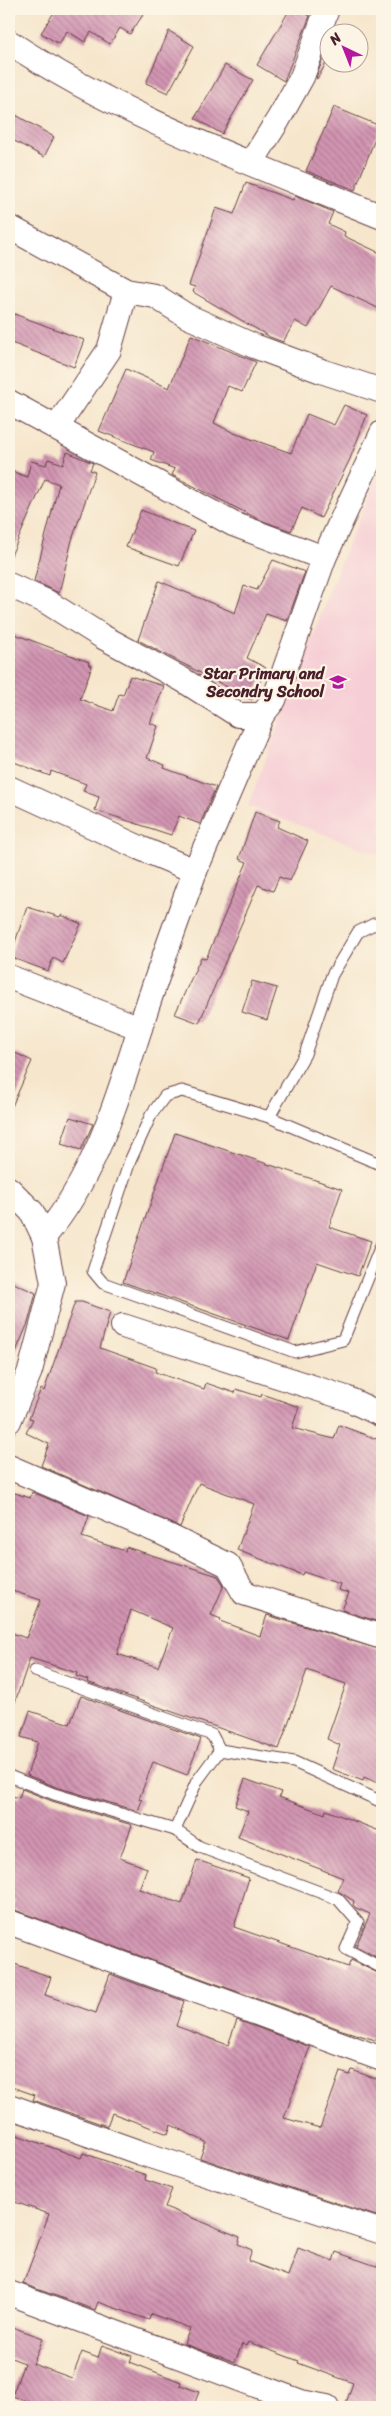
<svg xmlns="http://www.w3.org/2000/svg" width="391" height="2416" viewBox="0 0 391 2416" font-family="Sriracha,sans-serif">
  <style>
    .built { fill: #f6cfd6 }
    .building { fill: url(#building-back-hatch); fill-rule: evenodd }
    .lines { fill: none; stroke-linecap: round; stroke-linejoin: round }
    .service-casing { stroke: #643d43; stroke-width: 13 }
    .minor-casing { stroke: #643d43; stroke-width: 26 }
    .service { stroke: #fff; stroke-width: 11 }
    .minor { stroke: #fff; stroke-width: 24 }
    .labels { text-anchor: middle; stroke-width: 4.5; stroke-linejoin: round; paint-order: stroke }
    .poi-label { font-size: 16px; font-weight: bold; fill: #4a1f2b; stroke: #fcf5e5; text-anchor: end }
  </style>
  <defs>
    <pattern id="building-back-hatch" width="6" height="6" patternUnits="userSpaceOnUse" patternTransform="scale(1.25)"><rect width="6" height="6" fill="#d295b2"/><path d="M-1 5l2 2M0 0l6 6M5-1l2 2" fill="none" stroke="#ac7991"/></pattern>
  </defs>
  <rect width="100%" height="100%" fill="#fcf5e5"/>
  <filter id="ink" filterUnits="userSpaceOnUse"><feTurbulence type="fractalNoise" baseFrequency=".02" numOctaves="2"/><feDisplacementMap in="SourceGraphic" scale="10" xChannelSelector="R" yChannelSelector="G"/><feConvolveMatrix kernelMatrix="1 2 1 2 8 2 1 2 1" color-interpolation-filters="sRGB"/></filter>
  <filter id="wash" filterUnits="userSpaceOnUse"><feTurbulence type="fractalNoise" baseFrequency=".0096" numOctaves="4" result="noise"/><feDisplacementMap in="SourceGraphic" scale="20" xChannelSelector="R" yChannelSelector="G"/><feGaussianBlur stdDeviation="1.12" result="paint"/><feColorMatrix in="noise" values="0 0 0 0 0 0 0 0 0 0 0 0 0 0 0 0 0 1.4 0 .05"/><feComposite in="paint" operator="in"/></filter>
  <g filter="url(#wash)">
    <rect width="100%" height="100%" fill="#f6e6cc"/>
    <path class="built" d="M379 472 382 474V856L248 806 342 558Z"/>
    <g id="blocks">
      <g class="building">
        <path d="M56 9H147L130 34 120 28 110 44 91 32 85 42 67 31 59 44 41 33Z"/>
        <path d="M290 9H298L310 16 284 81 257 65Z"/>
        <path d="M169 31 194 46 168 93 146 83Z"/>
        <path d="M328 45V60L317 79 316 78Z"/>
        <path d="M225 65 253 80 222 134 195 118Z"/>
        <path d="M334 107 380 126 355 190 306 171Z"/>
        <path d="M9 111 54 137 44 157 9 138Z"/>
        <path d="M246 183 293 200 295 196 333 212 328 224 345 232 344 236 382 254V310L331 286 308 328 295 321 283 342 270 337 193 292 195 287 189 285 216 208 234 214Z"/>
        <path d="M9 312 84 340 74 367 9 342Z"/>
        <path d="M191 335 256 362 242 392 228 386 214 423 234 433 291 453 307 414 334 425 344 405 367 415 350 459 321 518 302 508 291 531 260 520 172 475 175 469 151 460 154 452 99 431 126 369 169 388Z"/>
        <path d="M67 452 93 463 90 470 95 472 72 540 59 593 34 581 59 484 45 479 9 560V470L27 477 31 461 46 465 48 459 63 464Z"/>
        <path d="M141 510 194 531 179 566 126 547Z"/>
        <path d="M273 560 305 572 287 621 266 614 247 658 266 668 252 700 138 640 159 581 235 613 244 586 257 590Z"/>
        <path d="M9 632 89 662 88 664 92 666 80 699 113 711 119 694 123 695 130 676 164 686 150 723 158 726 147 758 165 765 164 768 216 787 200 824 179 816 171 835 95 810 99 797 83 791 86 784 51 771 50 776 9 760Z"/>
        <path d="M255 812 280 821 277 827 308 841 290 881 279 877 273 891 258 885 199 1023 175 1014 201 957 206 959 247 862 239 859Z"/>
        <path d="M27 907 60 917 61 915 81 924 63 963 53 958 48 971 10 957Z"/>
        <path d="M252 981 277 988 267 1020 242 1012Z"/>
        <path d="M9 1050 32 1061 9 1113Z"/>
        <path d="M70 1117 93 1124 81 1150 61 1144Z"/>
        <path d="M175 1133 342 1189 329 1227 371 1241 358 1276 317 1262 289 1340 123 1282Z"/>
        <path d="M9 1281 36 1293 28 1323 9 1368Z"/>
        <path d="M75 1302H82L110 1312 100 1348 156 1368 155 1372 204 1389 206 1383 235 1393 236 1389 261 1397 262 1394 274 1398 299 1407 292 1428 334 1439 339 1425 382 1441V1623L342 1610 349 1593 338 1590 340 1584 303 1572 302 1575 237 1550 254 1504 199 1483 180 1527 41 1466 49 1444 26 1433 33 1419 29 1418 41 1389 44 1391Z"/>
        <path d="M9 1491 30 1498 32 1492 89 1516 82 1537 125 1551 126 1547 218 1576 224 1585 211 1615 221 1619 220 1621 260 1636 267 1615 382 1650V1785L364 1777 363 1781 332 1769 340 1745 327 1739 346 1684 307 1670 279 1749 87 1682 88 1680 76 1676 77 1673 30 1658 12 1711 9 1710V1632L26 1638 41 1600 9 1590ZM131 1610 173 1628 158 1667 117 1654Z"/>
        <path d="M81 1696 201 1739 187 1775 153 1762 139 1799 142 1800 138 1811 56 1787 27 1775 38 1742 21 1737 30 1711 70 1724Z"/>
        <path d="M245 1779 281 1792 279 1797 325 1814 326 1810 382 1832V1960L356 1946 370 1914 356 1908 353 1905 354 1901 338 1891 343 1878 238 1837 248 1811 235 1806Z"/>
        <path d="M22 1789 52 1801 132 1825 120 1858 147 1868 139 1889 182 1904 197 1860 249 1878 234 1927 348 1967 351 1960 382 1975V2042L342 2030 12 1909 15 1901 9 1899V1795L19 1798Z"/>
        <path d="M9 1962 51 1977 45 1995 96 2013 110 1974 184 2001 176 2026 228 2045 237 2020 310 2047 284 2118 320 2128 340 2072 350 2075 352 2070 382 2081V2218L200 2158 206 2142 171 2125 168 2134 112 2113 107 2126 33 2100 35 2095 9 2086Z"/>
        <path d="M9 2132 81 2158 83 2153 146 2175 145 2180 172 2189 165 2207 240 2237 238 2244 252 2250 248 2261 288 2276 298 2248 333 2261 336 2252 382 2268V2407H357L346 2403 353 2383 298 2363 299 2361 248 2342 246 2346 242 2344 235 2362 184 2344 190 2328 151 2314 149 2320 98 2302 95 2310 23 2284 49 2214 9 2200Z"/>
        <path d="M9 2326 43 2338 33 2364 72 2378 82 2352 98 2358 102 2345 132 2356 130 2362 181 2382 180 2385 199 2392 193 2407H44L12 2396 24 2363 9 2357Z"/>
      </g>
    </g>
  </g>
  <g filter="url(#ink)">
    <use href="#blocks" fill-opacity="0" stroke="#643d43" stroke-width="1"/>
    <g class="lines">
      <g class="service-casing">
        <g id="service">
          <path d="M269 1117 305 1054 332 975 358 932 374 924 382 927"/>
          <path d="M382 1165 269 1117 182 1091 165 1096 151 1115 130 1161 93 1271 103 1283 295 1352 343 1340 382 1243"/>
          <path d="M35 1671 212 1735 220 1750"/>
          <path d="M9 1776 54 1794 175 1830 197 1781 220 1750 294 1762 382 1802"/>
          <path d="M175 1830 200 1847 338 1899 358 1922 346 1949 382 1968"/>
        </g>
      </g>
      <g class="minor-casing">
        <g id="minor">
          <path d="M9 42C123 118 256 165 382 217"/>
          <path d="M251 163 278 120 302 77 327 9"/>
          <path d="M9 227 126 291 155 296 187 316 254 346 324 372 382 391"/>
          <path d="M9 402 233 524 324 558"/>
          <path d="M57 427 109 350 126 291"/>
          <path d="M9 585 47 602 103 637 183 680 238 715H262L274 700 324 558 382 433"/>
          <path d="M9 788 140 848 195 871C176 923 157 975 140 1028 117 1101 94 1178 44 1237"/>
          <path d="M195 871 262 715"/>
          <path d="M9 977 140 1028"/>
          <path d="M9 1189 32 1212 44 1237 53 1283 30 1371 9 1421"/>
          <path d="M123 1326 346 1398 382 1415"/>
          <path d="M9 1467 162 1533 228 1565 244 1593 382 1637"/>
          <path d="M9 1922 382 2059"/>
          <path d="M9 2106 141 2153 382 2232"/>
          <path d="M9 2293 301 2402 327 2407"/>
        </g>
      </g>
      <use href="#service" class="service"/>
      <use href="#minor" class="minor"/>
    </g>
  </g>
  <defs>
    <g id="school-bare" transform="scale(1.35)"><path d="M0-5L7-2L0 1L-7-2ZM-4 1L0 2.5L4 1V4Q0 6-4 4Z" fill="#b5179e" stroke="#fcf5e5" stroke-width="2.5" paint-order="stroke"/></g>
  </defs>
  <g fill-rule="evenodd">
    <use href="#school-bare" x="338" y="682"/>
  </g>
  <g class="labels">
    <g class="poi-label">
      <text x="324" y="679">Star Primary and<tspan x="324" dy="18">Secondry School</tspan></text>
    </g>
  </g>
  <rect width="391" height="2416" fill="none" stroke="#fcf5e5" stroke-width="30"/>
  <g transform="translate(344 48) rotate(317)"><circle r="24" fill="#fcf5e5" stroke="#b59f9b"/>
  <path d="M0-4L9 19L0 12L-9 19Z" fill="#b5179e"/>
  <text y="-8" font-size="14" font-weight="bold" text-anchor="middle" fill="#4a1f2b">N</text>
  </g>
</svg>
